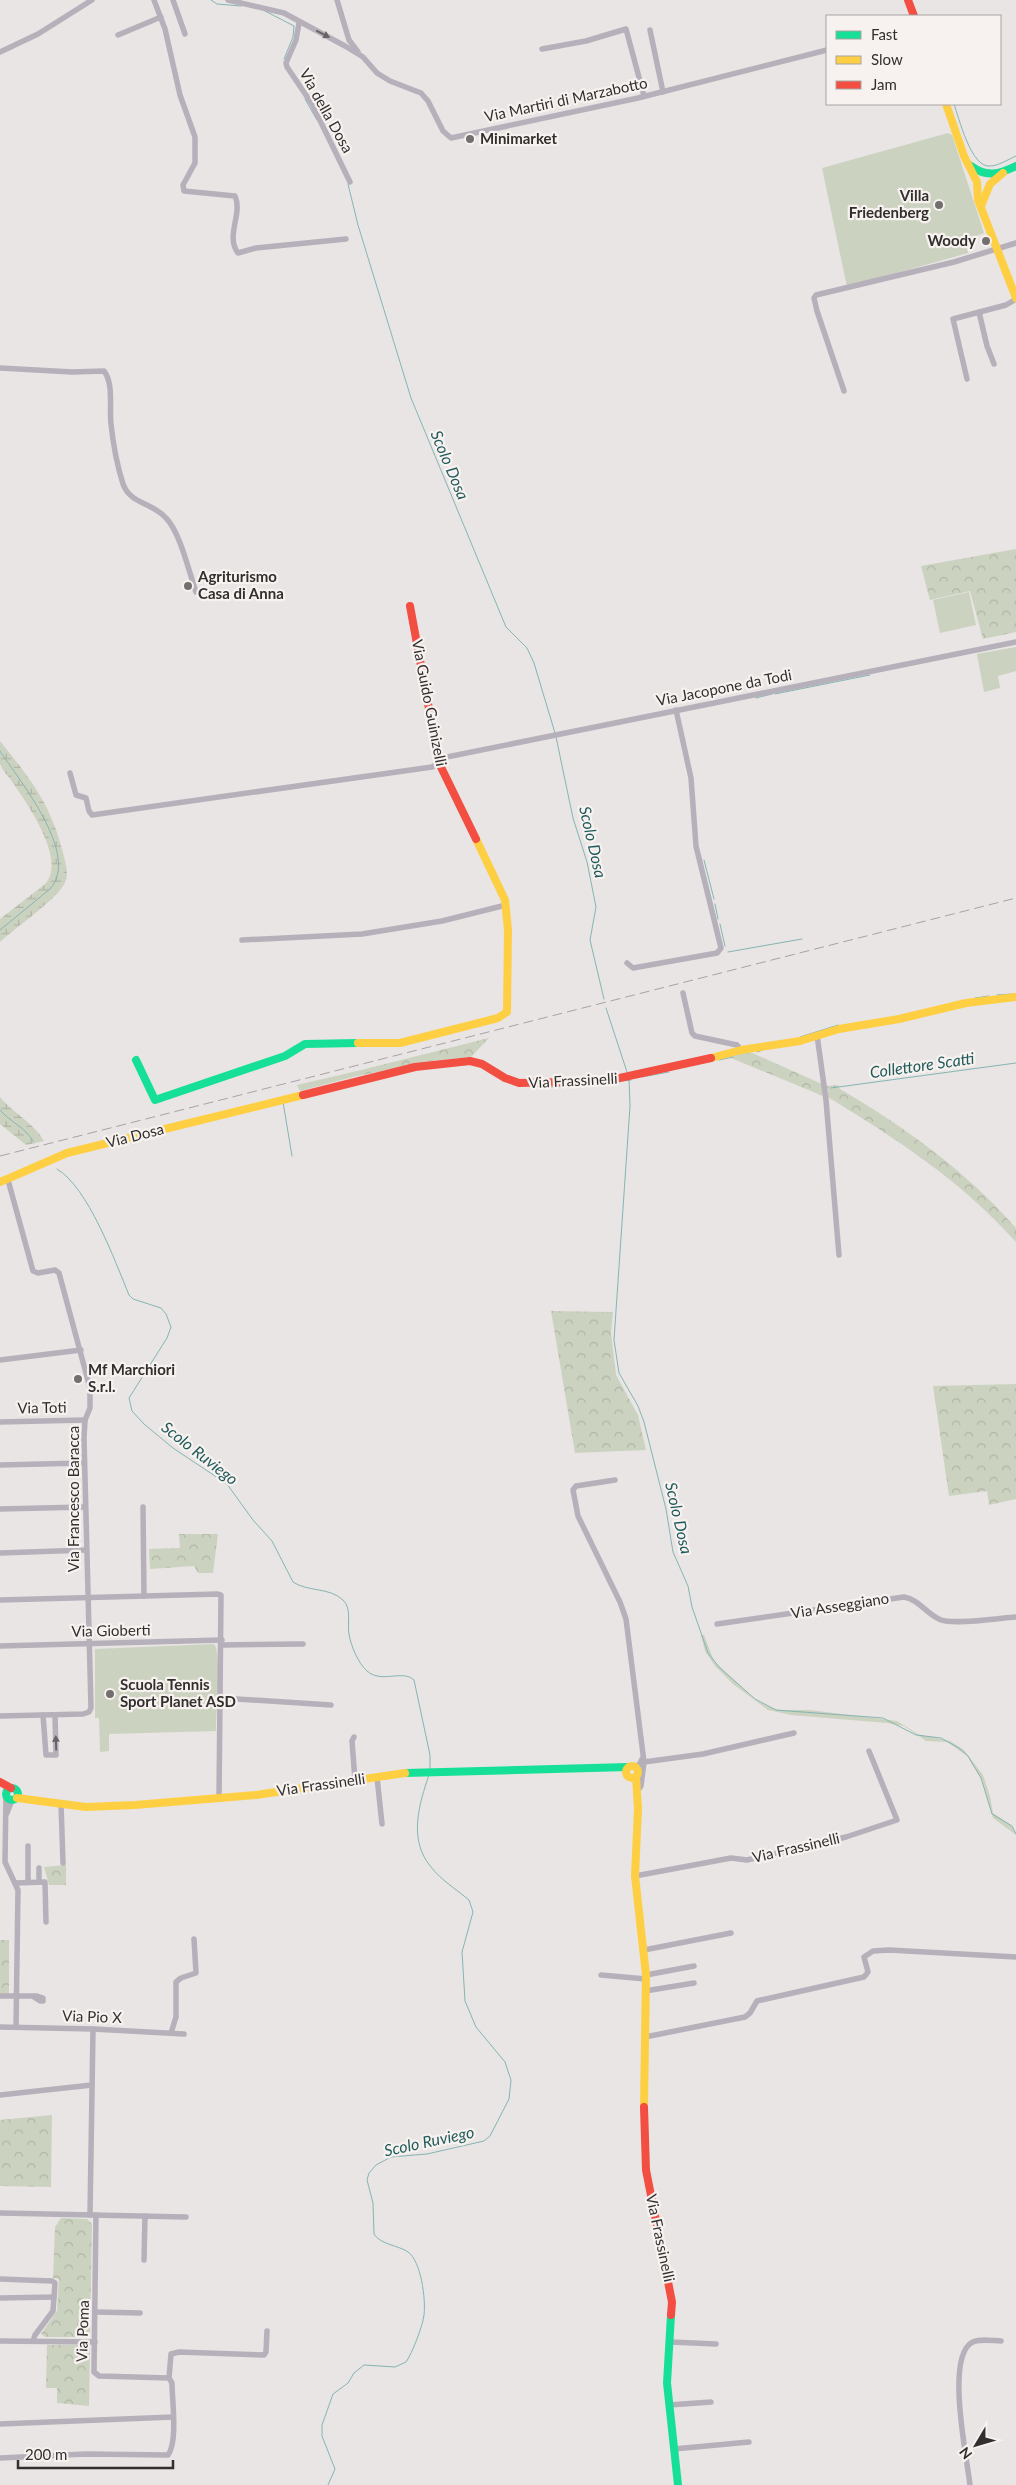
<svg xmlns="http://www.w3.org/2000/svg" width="1016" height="2485" viewBox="0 0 1016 2485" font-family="Lato,sans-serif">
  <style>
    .green { fill: #ccd2c0 }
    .forest { fill: url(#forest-crowns) }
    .wetland { fill: url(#wetland-marsh) }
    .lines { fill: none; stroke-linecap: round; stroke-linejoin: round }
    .stream { stroke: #85b5b4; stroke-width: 1 }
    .street { stroke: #b6b0bb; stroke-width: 5.5 }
    .fast { stroke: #16e098; stroke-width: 8 }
    .slow { stroke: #ffcf43; stroke-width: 8 }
    .jam { stroke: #f24e42; stroke-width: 8 }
    .rail { stroke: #a7a2a9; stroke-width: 1; stroke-dasharray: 10 5; stroke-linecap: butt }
    .oneway { fill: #676367 }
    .poi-dot { fill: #726f6e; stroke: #f7f2ef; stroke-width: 2 }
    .labels { text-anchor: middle; stroke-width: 4.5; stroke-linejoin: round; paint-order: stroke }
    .street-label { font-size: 15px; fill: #32302f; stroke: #f7f2ef }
    .poi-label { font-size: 15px; font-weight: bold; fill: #32302f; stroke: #f7f2ef; text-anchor: start }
    .water-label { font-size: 16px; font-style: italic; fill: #1f5b5b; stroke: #f7f2ef }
  </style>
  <defs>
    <pattern id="forest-crowns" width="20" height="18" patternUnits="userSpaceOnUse" patternTransform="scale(1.25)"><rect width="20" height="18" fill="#ccd2c0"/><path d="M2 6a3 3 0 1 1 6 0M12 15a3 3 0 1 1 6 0" fill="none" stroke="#b0b5a5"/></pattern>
    <pattern id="wetland-marsh" width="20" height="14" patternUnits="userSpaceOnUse" patternTransform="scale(1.25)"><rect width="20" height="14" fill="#ccd2c0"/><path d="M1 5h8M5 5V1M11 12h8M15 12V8" fill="none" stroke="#b0b5a5"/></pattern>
  </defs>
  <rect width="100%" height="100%" fill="#e8e5e4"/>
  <g class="green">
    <path d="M948 133 952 135 984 233 966 240 968 253 847 287 822 168Z"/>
    <path d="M969 592 976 625 940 633 933 600Z"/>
    <path d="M1016 647V671L998 676 1000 688 984 692 977 654Z"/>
    <path d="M357 1071 353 1077 300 1091 297 1085Z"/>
    <path d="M701 1635H704L714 1661 754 1699 767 1706 779 1710H810L897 1721 918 1734 950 1741 964 1750 983 1775 990 1796 993 1813 1011 1825 1016 1835 993 1818 982 1780 967 1756 947 1742 926 1741 904 1726 887 1723 791 1715 768 1710 733 1684 715 1666 705 1651Z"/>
    <path d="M214 1644C222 1653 216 1715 216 1731L109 1734V1751L100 1752 99 1718H95V1649Z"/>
  </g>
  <g class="forest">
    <path d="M1016 549V632L983 639 970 591 930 600 921 566Z"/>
    <path d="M489 1038 471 1057 432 1061 353 1077 357 1071Z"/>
    <path d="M750 1052 822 1084 823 1096 726 1056Z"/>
    <path d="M838 1085 840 1089C905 1127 966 1171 1016 1228V1242C959 1179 899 1141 828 1097L827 1086Z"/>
    <path d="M551 1311 613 1312 611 1333 616 1375 638 1415 646 1450 575 1453Z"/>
    <path d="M1016 1384V1499L989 1505 987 1491 949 1496 933 1386Z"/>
    <path d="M179 1534H218L213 1573H198L194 1566 150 1569 149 1549 180 1548Z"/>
    <path d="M66 1865V1885H49L44 1867Z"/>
    <rect x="0" y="1940" width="9" height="54"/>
    <path d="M52 2115 51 2187 0 2186V2120Z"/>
    <path d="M61 2218 87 2219 92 2224 90 2332 87 2337H45L41 2334 57 2311 59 2279 53 2278 55 2227Z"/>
    <path d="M47 2345H87L90 2348 89 2406 57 2403V2388H46Z"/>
  </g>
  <g class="wetland">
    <path d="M0 741C31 780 51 804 63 853 66 864 70 876 63 886 53 902 16 927 0 942V919L45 884C67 860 28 805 13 783 10 778 2 770 0 764 0 758 0 748 0 741Z"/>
    <path d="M0 1097C13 1113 34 1123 44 1141L26 1145 0 1124Z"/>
  </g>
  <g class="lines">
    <g class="stream">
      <path d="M211 0 217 4 241 6"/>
      <path d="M265 11 294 26 293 37 284 59"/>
      <path d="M305 99 317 120"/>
      <path d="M954 104C959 118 971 168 990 166 998 166 1009 159 1016 156"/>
      <path d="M348 184 358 225 411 398 506 627 527 648 534 663 555 733"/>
      <path d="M775 694 870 675"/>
      <path d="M756 698 772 694"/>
      <path d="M556 737 573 818 587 862 596 907 590 940 604 999"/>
      <path d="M0 751C19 780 81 855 50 889L0 930"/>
      <path d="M704 860 714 899"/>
      <path d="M715 904 718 919"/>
      <path d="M720 924 725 946"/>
      <path d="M728 952 802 939"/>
      <path d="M997 995 1012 994"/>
      <path d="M975 998 989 996"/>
      <path d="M606 1008 627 1072"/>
      <path d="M800 1037 838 1025"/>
      <path d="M757 1052 763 1050"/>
      <path d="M719 1060 733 1057"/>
      <path d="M642 1077 669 1072"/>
      <path d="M629 1078 630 1106 614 1340 619 1373 638 1406 644 1422 666 1509 673 1552 688 1586 692 1607 708 1653 719 1667 755 1699 776 1710 883 1718 916 1735 941 1738 959 1748 968 1756 981 1778 992 1814 1012 1826 1016 1834"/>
      <path d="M622 1081 631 1080"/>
      <path d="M531 1086 540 1087"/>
      <path d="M550 1087 595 1085"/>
      <path d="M831 1088 1016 1063"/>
      <path d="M283 1102 292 1156"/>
      <path d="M0 1110C10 1122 25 1127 33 1141"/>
      <path d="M57 1169C88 1187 115 1261 129 1295L133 1299 161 1308 166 1314 171 1327 167 1338 129 1398 132 1411 144 1424 173 1448 227 1484 253 1520 272 1541 293 1582C308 1592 329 1587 343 1600 352 1608 347 1624 349 1634 351 1646 358 1663 367 1671 382 1684 402 1669 414 1680L430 1755V1769"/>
      <path d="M328 2485 335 2469 322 2436V2425L333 2394 348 2383 354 2373 364 2365 395 2367 406 2362C412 2354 423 2325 424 2315 426 2299 421 2261 408 2252 398 2245 381 2245 374 2234L373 2203 367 2180 369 2173 376 2165 391 2157 427 2154 484 2141 490 2136 509 2099 511 2080 505 2062 476 2027 465 2001 462 1952 473 1912 469 1900C456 1889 441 1880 431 1867 408 1840 419 1804 429 1775"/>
    </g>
    <g class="street">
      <path d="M154 0 165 29 180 95 195 137V163L183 185 184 191 235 196C243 214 225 236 238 253L256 248 346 239"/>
      <path d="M173 0 185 34"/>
      <path d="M228 0 284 13 345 46 363 57 377 73 390 81 421 93 428 101 443 131 451 138 638 98 827 50"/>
      <path d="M337 0 349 40 358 52"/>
      <path d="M299 23 296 40 286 63 287 67 312 104 350 182"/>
      <path d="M650 30 663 92"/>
      <path d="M118 35 161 17"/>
      <path d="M542 49 586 41 626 29 644 96"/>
      <path d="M0 52 38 34 92 0"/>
      <path d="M979 312 987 346 994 364"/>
      <path d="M0 368 72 372 104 371C114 384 109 408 111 424 113 443 117 465 123 484 131 505 152 502 166 518 180 532 189 572 196 592"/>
      <path d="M967 379 953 319 1006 305 1016 299"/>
      <path d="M844 391 817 311 814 298 816 295 954 262 1016 243"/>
      <path d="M437 759 1016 642"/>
      <path d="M70 773 76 795 86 798 89 811 92 815 432 767 439 763"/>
      <path d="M242 940 362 934 442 921 506 905"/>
      <path d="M627 963 633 968 717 953 721 948 696 846 691 778 676 710"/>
      <path d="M683 993 692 1033 695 1036 737 1045 741 1050"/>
      <path d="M817 1035 826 1100 839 1255"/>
      <path d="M0 1360 81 1350"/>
      <path d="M0 1422 85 1420"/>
      <path d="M0 1465 84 1463"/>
      <path d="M615 1480 576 1486 573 1490 578 1516 620 1602 626 1619 644 1762 641 1786 637 1792"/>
      <path d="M143 1507 144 1596"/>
      <path d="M0 1509 85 1507"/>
      <path d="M0 1553 86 1550"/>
      <path d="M0 1600 218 1594 221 1595 219 1799"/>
      <path d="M717 1624 904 1597C920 1600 926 1614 941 1620 954 1625 999 1618 1016 1617"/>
      <path d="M222 1645 303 1644"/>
      <path d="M0 1646 222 1640"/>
      <path d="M221 1698 331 1705"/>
      <path d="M43 1715 46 1755H56L55 1715"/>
      <path d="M0 1716 83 1714 89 1712 91 1708 84 1438 85 1420 90 1408V1388L59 1273 55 1270 38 1273 33 1271 8 1180"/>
      <path d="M354 1737 352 1741 355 1780"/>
      <path d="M644 1762 703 1754 794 1733"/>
      <path d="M634 1766 639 1765 642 1759"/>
      <path d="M377 1777 382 1824"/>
      <path d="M6 1795 5 1862 18 1890 16 2027"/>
      <path d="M61 1804 63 1863"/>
      <path d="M7 1813 12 1800"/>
      <path d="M39 1868V1882"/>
      <path d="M635 1876 731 1858 747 1860 846 1837 897 1820 869 1751"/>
      <path d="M28 1882V1846"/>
      <path d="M16 1883 45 1882 46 1922"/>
      <path d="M644 1950 731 1933"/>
      <path d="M601 1975 646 1979"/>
      <path d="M646 1975 694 1966"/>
      <path d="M645 1991 694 1983"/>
      <path d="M0 1996H37L43 1998V2001H40L34 1997"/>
      <path d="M0 2027 93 2029 184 2034"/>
      <path d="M171 2033 176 2017V1982L181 1978 196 1973 194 1939"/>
      <path d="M645 2037 745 2017 750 2013 757 2001 864 1977 868 1972 864 1957 873 1951 889 1950 1016 1957"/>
      <path d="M0 2095 92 2085"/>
      <path d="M0 2213 186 2217"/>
      <path d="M90 2215 93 2029"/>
      <path d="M96 2215 94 2372 99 2376 169 2378"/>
      <path d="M144 2260 145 2216"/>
      <path d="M0 2279 52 2281 55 2283 53 2311 35 2335 33 2341"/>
      <path d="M0 2298 54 2297"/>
      <path d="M96 2312 140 2313"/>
      <path d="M0 2341 95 2342"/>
      <path d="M670 2342 716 2344"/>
      <path d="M669 2405 711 2402"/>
      <path d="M0 2424 173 2417"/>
      <path d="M674 2449 749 2442"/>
      <path d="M0 2458 86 2454 168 2455C178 2442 172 2400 172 2383L169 2378 171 2354 179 2352 264 2355 266 2352 267 2331"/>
      <path d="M970 2485C967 2458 946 2360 971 2343 978 2338 993 2341 1001 2341"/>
    </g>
    <g class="fast">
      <path d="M971 166C987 178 999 174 1016 166"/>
      <path d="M136 1060 155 1100 285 1056 305 1044 358 1043"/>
      <path d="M405 1773 628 1767"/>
      <circle cx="12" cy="1794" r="6"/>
      <path d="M671 2315 667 2383 678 2485"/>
    </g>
    <g class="slow">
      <path d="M946 104 964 156 977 182 978 200 1016 298"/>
      <path d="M981 206 990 184 1003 173"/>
      <path d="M358 1043H400L498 1018 507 1012 508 930 505 900 476 839"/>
      <path d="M711 1058 741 1050 800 1041 839 1029 899 1019 966 1003 1016 997"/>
      <path d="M0 1182 67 1153 303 1095"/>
      <circle cx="632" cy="1772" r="6"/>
      <path d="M636 1777 638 1808 635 1876 646 1975 644 2107"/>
      <path d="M17 1798 86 1807 135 1805 256 1795 405 1773"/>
    </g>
    <g class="jam">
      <path d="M908 0 914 16"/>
      <path d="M410 606 439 763 476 839"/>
      <path d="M303 1095 415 1067 470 1061 482 1064 505 1078 519 1083 606 1081 711 1058"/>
      <path d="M0 1782 11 1788"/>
      <path d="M644 2107 646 2170 672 2302 671 2315"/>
    </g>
    <path class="rail" d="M0 1156 1016 898"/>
  </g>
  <defs><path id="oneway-solid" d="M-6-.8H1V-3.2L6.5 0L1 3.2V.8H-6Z" transform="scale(1.25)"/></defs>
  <g class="oneway">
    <use href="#oneway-solid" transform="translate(323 34) rotate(27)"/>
    <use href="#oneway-solid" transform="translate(56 1743) rotate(-92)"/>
  </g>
  <g class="poi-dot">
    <circle cx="470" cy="139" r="5"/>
    <circle cx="939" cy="205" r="5"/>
    <circle cx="986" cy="241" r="5"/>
    <circle cx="188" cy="586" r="5"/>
    <circle cx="78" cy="1379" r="5"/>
    <circle cx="110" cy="1694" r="5"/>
  </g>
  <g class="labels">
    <g class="street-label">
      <text transform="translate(566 100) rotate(-12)" y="5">Via Martiri di Marzabotto</text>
      <text transform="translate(326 111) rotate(61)" y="5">Via della Dosa</text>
      <text transform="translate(724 688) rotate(-11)" y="5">Via Jacopone da Todi</text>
      <text transform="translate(429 703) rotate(79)" y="5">Via Guido Guinizelli</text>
      <text transform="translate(573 1081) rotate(-3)" y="5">Via Frassinelli</text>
      <text transform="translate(135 1136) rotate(-14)" y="5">Via Dosa</text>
      <text transform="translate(42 1408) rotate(-1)" y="5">Via Toti</text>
      <text transform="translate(74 1499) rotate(-90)" y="5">Via Francesco Baracca</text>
      <text transform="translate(840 1606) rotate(-9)" y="5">Via Asseggiano</text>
      <text transform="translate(111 1631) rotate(-1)" y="5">Via Gioberti</text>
      <text transform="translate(321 1785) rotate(-8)" y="5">Via Frassinelli</text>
      <text transform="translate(796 1848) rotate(-13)" y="5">Via Frassinelli</text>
      <text transform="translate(92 2017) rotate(2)" y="5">Via Pio X</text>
      <text transform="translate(660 2238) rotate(78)" y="5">Via Frassinelli</text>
      <text transform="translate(83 2331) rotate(-88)" y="5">Via Poma</text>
    </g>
    <g class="poi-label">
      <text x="480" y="144">Minimarket</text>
      <text x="929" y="201" text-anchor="end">Villa<tspan x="929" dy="17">Friedenberg</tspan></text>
      <text x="976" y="246" text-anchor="end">Woody</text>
      <text x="198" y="582">Agriturismo<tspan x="198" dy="17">Casa di Anna</tspan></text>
      <text x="88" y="1375">Mf Marchiori<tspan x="88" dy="17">S.r.l.</tspan></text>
      <text x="120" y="1690">Scuola Tennis<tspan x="120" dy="17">Sport Planet ASD</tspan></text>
    </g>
    <g class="water-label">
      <text transform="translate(450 465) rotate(67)" y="6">Scolo Dosa</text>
      <text transform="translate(593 842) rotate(77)" y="6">Scolo Dosa</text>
      <text transform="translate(922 1065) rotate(-8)" y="6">Collettore Scatti</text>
      <text transform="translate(200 1453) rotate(38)" y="6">Scolo Ruviego</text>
      <text transform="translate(679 1518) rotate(77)" y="6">Scolo Dosa</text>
      <text transform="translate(429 2141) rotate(-12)" y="6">Scolo Ruviego</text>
    </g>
  </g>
  <rect x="826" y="15" width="175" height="90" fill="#f7f2ef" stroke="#a8a4a2"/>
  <rect x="836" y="31" width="25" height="8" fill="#16e098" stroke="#a8a4a2"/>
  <text x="871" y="40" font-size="15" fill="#32302f">Fast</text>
  <rect x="836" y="56" width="25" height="8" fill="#ffcf43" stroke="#a8a4a2"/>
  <text x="871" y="65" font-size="15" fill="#32302f">Slow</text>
  <rect x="836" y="81" width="25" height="8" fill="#f24e42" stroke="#a8a4a2"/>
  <text x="871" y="90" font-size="15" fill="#32302f">Jam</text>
  <g transform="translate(976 2445) rotate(232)" stroke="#f7f2ef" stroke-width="4" paint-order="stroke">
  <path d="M0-4L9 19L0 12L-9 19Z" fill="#32302f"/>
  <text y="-8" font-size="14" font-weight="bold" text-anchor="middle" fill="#32302f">N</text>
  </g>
  <path d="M18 2460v8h155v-8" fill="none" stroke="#32302f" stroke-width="2.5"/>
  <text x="25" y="2460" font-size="15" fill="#32302f" stroke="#f7f2ef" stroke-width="4" paint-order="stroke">200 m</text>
</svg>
